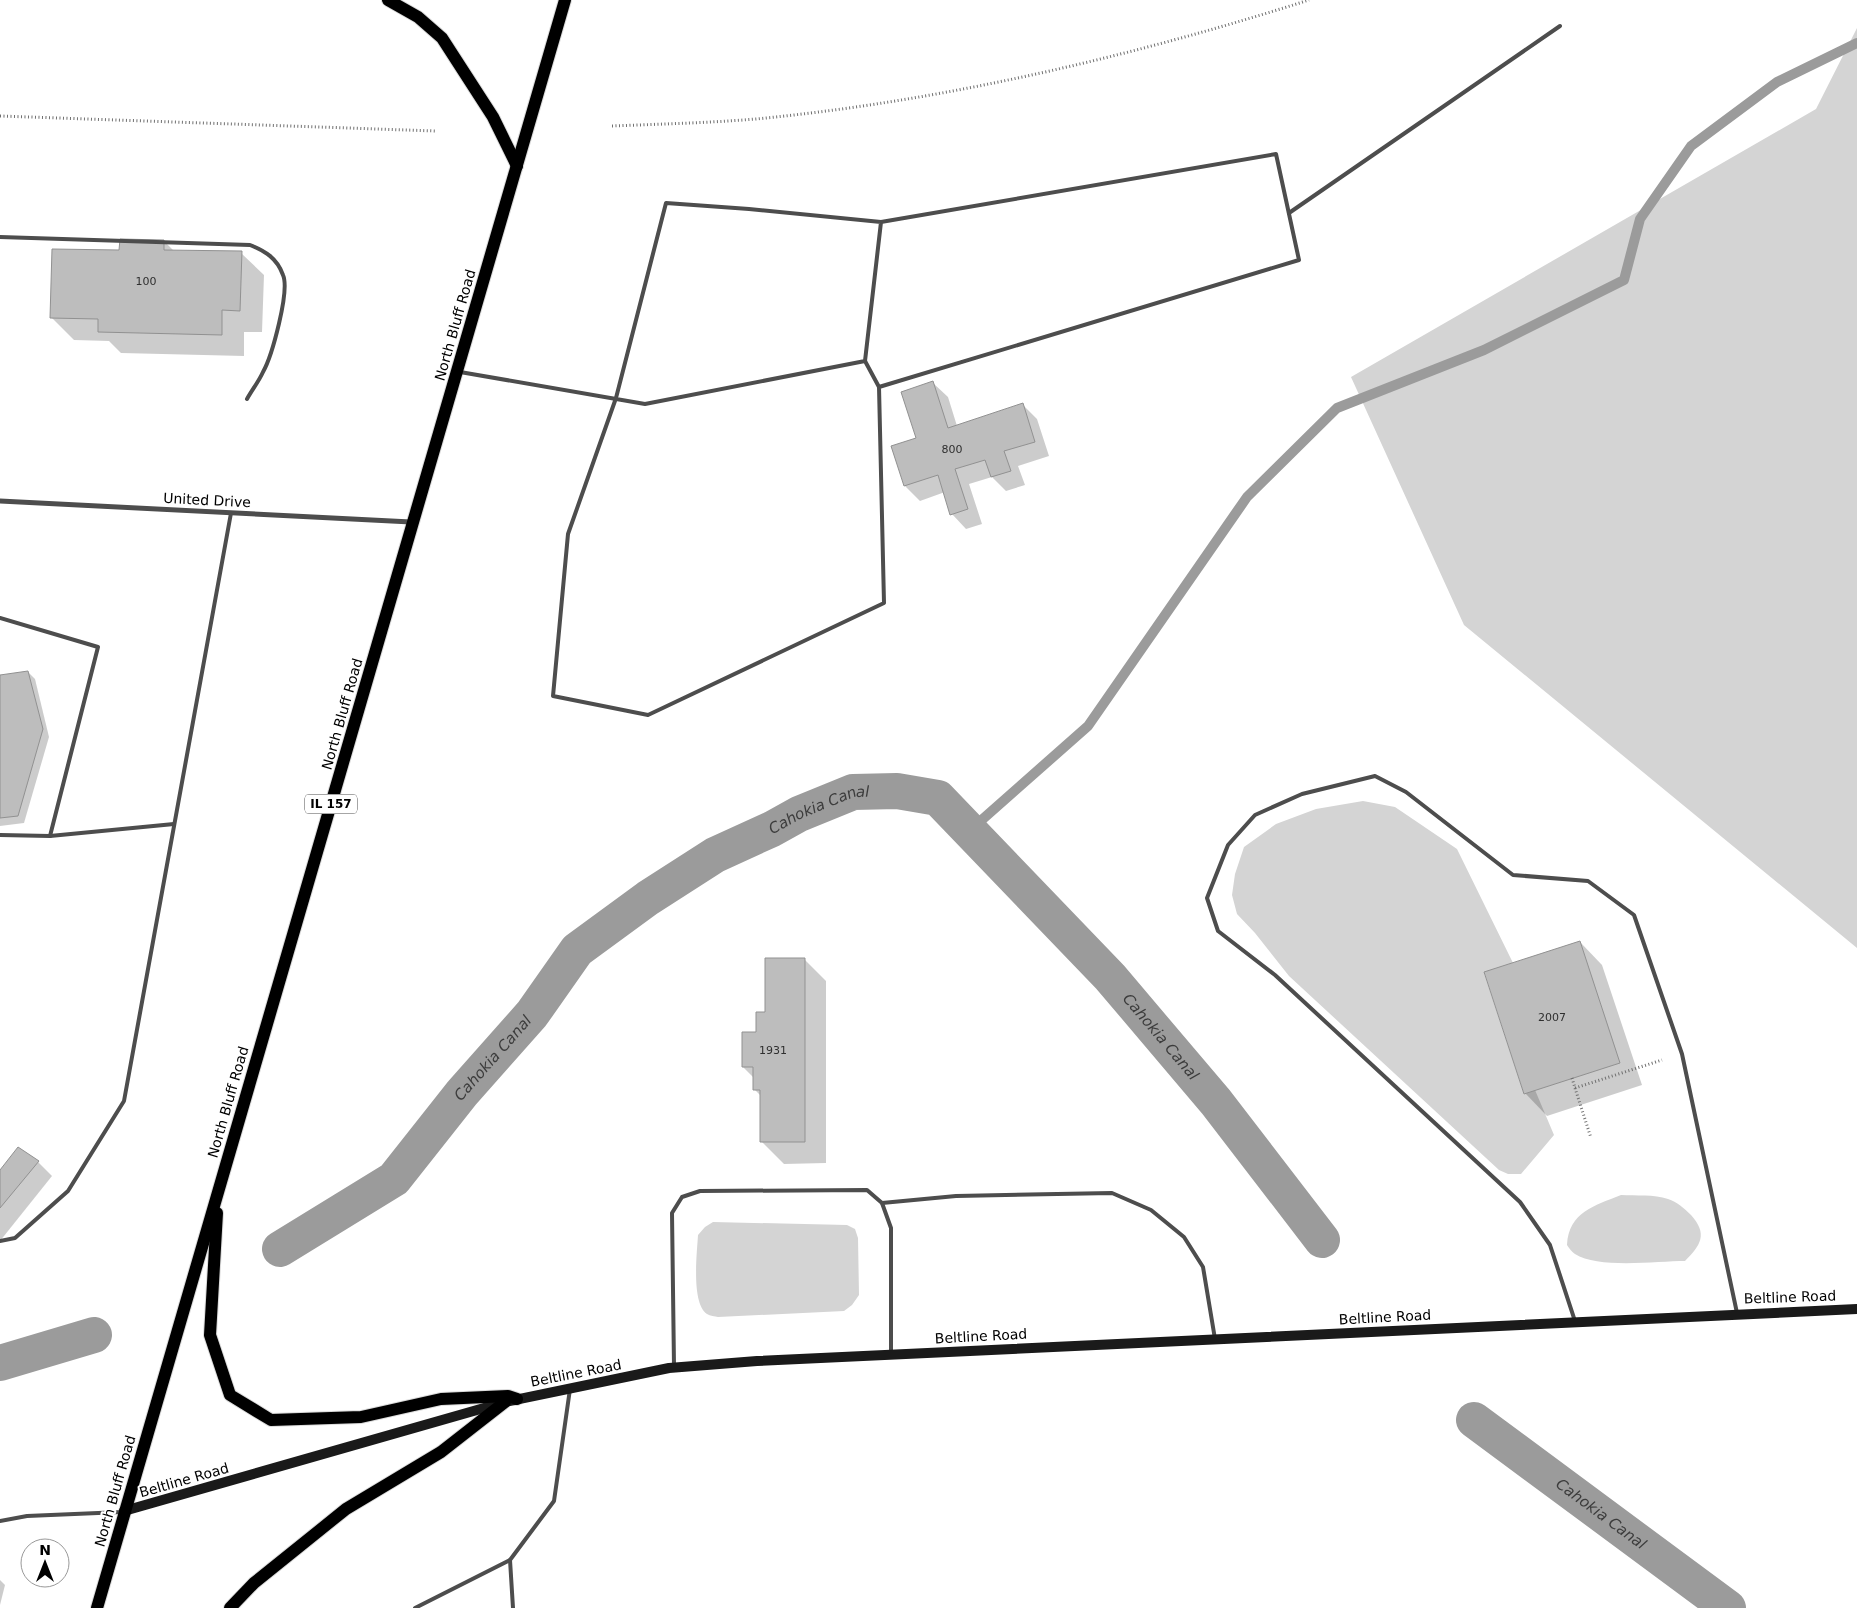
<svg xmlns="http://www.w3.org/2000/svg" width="1857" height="1608" viewBox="0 0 1857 1608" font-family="'DejaVu Sans',sans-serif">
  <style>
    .green { fill: #d4d4d4 }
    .shadow { fill: #0003 }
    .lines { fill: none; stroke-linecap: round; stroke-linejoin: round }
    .stream { stroke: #9b9b9b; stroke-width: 10 }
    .canal { stroke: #9b9b9b; stroke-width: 36 }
    .building { fill: #bdbdbd; stroke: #919191 }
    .primary-casing { stroke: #dbdbdb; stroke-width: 14 }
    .path { stroke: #6f6f6f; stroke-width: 3; stroke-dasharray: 1 2.5; stroke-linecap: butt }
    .service { stroke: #4d4d4d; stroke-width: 4 }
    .minor { stroke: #4d4d4d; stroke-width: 5 }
    .secondary { stroke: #1a1a1a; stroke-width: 10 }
    .primary { stroke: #000; stroke-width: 12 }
    .labels { text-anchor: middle; stroke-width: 4; stroke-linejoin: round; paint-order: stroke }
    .number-label { font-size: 11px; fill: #2f2f2f }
    .shield { fill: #fff; stroke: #4c4c4c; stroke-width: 1 }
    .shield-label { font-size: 12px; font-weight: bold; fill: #000 }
    .street-label { font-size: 14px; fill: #000; stroke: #fff }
    .water-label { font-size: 15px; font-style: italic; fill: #3c3c3c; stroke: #fff }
  </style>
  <rect width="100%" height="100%" fill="#fff"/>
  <g class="green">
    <path d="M1857 28V948L1464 625 1351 377 1816 109Z"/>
    <path d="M1363 801 1395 807 1457 849 1513 963 1484 973 1524 1094 1535 1090 1554 1135 1521 1174H1508L1499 1170 1289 976 1255 933 1237 914 1232 895 1235 874 1244 847 1276 824 1316 809Z"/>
    <path d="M1621 1195C1636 1196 1654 1194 1668 1199 1677 1202 1684 1208 1691 1215 1708 1234 1701 1245 1685 1261 1657 1261 1598 1269 1575 1254 1572 1252 1569 1248 1567 1245 1569 1212 1594 1206 1621 1195Z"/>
    <path d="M713 1222 847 1225 855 1229 858 1238 859 1295 852 1305 844 1311 718 1317C715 1316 710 1316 707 1314 691 1303 697 1253 698 1235L705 1227Z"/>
  </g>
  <g class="shadow">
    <path d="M164 241 174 251 241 253 264 275 262 332H244V356L121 353 109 341 74 340 52 318 120 252Z"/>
    <path d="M933 383 948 397 957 426 1023 405 1037 419 1049 456 1018 466 1025 485 1006 491 992 477 969 484 982 524 966 529 952 514 945 492 920 501 905 486 892 446 918 438Z"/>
    <path d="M28 672 35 679 49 737 24 823 0 826V677Z"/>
    <path d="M1580 942 1602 965 1642 1085 1547 1116 1525 1093Z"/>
    <path d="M804 959 826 981V1163L784 1164 762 1142V1097L754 1089V1078L743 1067 767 1013Z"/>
    <path d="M38 1162 52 1176 0 1241V1172Z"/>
    <path d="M0 1580 5 1585 0 1605Z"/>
  </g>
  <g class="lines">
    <path class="stream" d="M976 825 1088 726 1247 497 1337 408 1484 350 1624 280 1640 219 1691 146 1777 82 1857 43"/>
    <g class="canal">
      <path id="s1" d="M280 1249 394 1179 462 1093 532 1014 577 950 648 898 715 855 772 829 799 814 853 792 897 791 938 798 1110 977 1216 1102 1322 1240"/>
      <path d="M0 1363 94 1335"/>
      <path id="s2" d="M1474 1420 1728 1608"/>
    </g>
  </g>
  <g class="building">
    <path d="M120 239 164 240V250L242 251 240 311 222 310V335L98 332V319L50 318 52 249 119 250Z"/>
    <path d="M933 381 948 428 1023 403 1035 442 1004 451 1011 471 991 477 985 460 955 469 968 509 950 515 938 475 904 486 891 446 916 438 901 392Z"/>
    <path d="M28 671 43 729 18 816 0 818V675Z"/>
    <path d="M1580 941 1620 1063 1524 1094 1484 972Z"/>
    <path d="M765 958H805V1142H760V1090H753V1067H742V1032H756V1012H765Z"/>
    <path d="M18 1147 39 1161 0 1208V1170Z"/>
  </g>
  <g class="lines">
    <g class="primary-casing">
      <g id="primary">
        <path d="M388 0 418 17 442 38 493 117 517 166"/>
        <path d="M217 1213 210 1335 230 1395 271 1420 361 1417 441 1399 508 1396 517 1399"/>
        <path d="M97 1608 565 0"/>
        <path d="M230 1608 254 1583 346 1509 441 1452 505 1402"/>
      </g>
    </g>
    <g class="path">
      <path d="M0 116 435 131"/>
      <path d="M612 126C660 124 708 123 756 119 943 101 1130 57 1309 0"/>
      <path d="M1572 1078 1575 1088 1662 1060"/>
      <path d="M1575 1088 1591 1138"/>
    </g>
    <g class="service">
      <path d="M1289 213 1560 26"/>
      <path d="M0 237 250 245C265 251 277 258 283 275 290 291 272 356 263 372 259 381 252 390 247 399"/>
      <path d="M865 361 879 387"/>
      <path d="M460 372 645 404 865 361 881 222 1276 154 1299 260 879 387 884 603 648 715 553 696 568 534 616 398 666 203 749 209 881 222"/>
      <path d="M0 618 98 647 50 836"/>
      <path d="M0 835 50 836 174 824"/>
      <path d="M882 1203 956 1196 1112 1193 1151 1210 1184 1237 1203 1267 1215 1339"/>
      <path d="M0 1241 15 1238 68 1191 124 1101 231 513"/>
      <path d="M1575 1321 1550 1245 1520 1202 1275 975 1218 931 1207 898 1228 845 1255 815 1302 794 1375 776 1406 792 1513 875 1588 881 1634 915 1682 1054 1737 1313"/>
      <path d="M674 1366 672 1213 682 1197 700 1191 867 1190 882 1203 891 1228V1353"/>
      <path d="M0 1521 27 1516 122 1512"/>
      <path d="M415 1608 510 1560"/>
      <path d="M513 1608 510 1560 554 1501 570 1389"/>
    </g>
    <path class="minor" d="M0 501 411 522"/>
    <path class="secondary" d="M124 1511 505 1402 669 1368 757 1361 1857 1309"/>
    <use href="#primary" class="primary"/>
  </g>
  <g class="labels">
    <g class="number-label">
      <text x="146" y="285">100</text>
      <text x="952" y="453">800</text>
      <text x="1552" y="1021">2007</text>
      <text x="773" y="1054">1931</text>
    </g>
    <rect class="shield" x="305" y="794.5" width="52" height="19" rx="4"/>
    <g class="shield-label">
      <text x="331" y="808">IL 157</text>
    </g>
    <g class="street-label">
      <text transform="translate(455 325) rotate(-74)" y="5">North Bluff Road</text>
      <text transform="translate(207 500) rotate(3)" y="5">United Drive</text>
      <text transform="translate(342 714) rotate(-74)" y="5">North Bluff Road</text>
      <text transform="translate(228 1102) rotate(-74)" y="5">North Bluff Road</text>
      <text transform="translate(1790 1297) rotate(-2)" y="5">Beltline Road</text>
      <text transform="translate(1385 1317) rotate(-3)" y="5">Beltline Road</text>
      <text transform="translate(981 1336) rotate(-3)" y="5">Beltline Road</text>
      <text transform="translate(576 1373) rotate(-11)" y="5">Beltline Road</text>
      <text transform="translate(184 1480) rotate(-16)" y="5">Beltline Road</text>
      <text transform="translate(115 1491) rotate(-74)" y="5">North Bluff Road</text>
    </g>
    <g class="water-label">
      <text dy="5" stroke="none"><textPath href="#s1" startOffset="709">Cahokia Canal</textPath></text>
      <text dy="5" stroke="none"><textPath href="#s1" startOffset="1159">Cahokia Canal</textPath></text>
      <text dy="5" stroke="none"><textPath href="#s1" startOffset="290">Cahokia Canal</textPath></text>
      <text dy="5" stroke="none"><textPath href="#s2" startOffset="158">Cahokia Canal</textPath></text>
    </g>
  </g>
  <g transform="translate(45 1563)"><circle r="24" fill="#ffffff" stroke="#999999"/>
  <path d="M0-4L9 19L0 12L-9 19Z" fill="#000000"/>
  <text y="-8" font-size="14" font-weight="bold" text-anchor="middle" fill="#000000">N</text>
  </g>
</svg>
